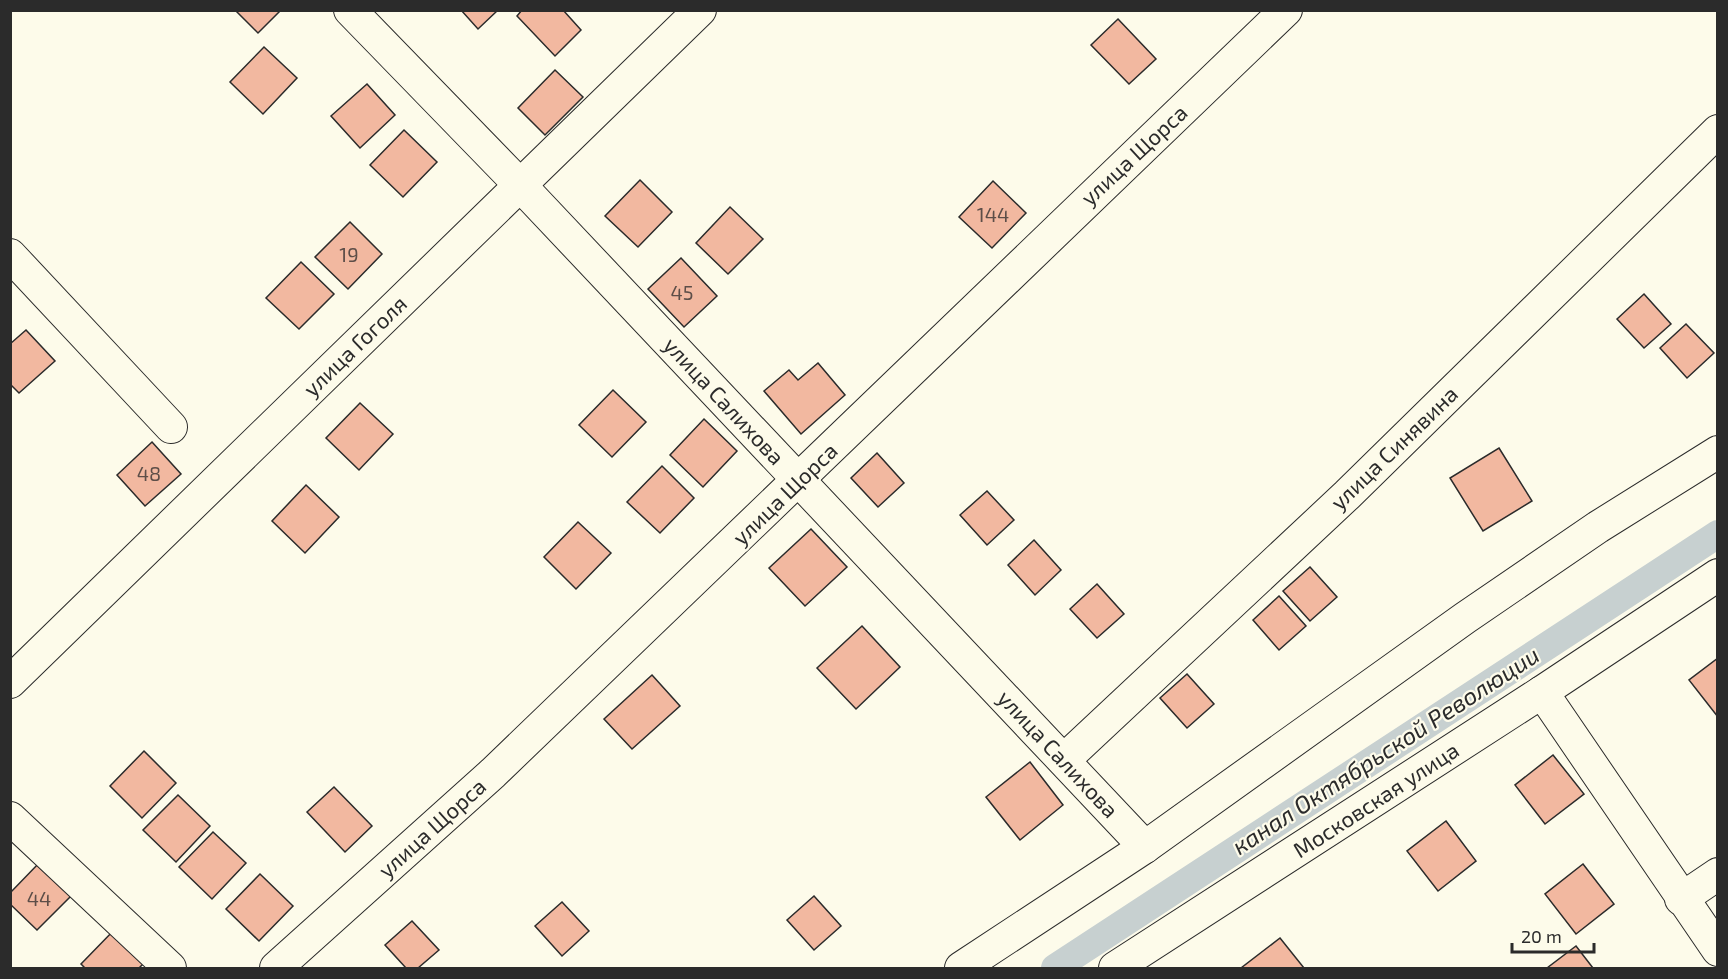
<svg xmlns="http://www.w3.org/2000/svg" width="1728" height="979" viewBox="0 0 1728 979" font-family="'Exo 2',sans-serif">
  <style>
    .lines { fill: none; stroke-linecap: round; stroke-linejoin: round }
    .canal { stroke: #c7d0d0; stroke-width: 28 }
    .building { fill: #f2b8a0; stroke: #2b2b2b; stroke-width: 1.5 }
    .minor-casing { stroke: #2b2b2b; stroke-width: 34 }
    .minor { stroke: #fdfbea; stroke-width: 32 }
    .labels { text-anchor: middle; stroke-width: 4.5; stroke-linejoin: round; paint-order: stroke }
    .number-label { font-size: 20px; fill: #5d4e48 }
    .street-label { font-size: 22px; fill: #2b2b2b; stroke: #fdfbea }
    .water-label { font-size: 24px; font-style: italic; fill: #2b2b2b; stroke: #fdfbea }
  </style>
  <rect width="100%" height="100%" fill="#fdfbea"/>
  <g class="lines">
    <path class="canal" d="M1055 968 1718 534"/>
  </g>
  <g class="building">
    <path d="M235 10H281L258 33Z"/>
    <path d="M461 10H498L478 29Z"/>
    <path d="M522 10H563L581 30 555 56 517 16Z"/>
    <path d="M1118 19 1156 59 1129 84 1091 45Z"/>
    <path d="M264 47 297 78 263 114 230 82Z"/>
    <path d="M555 70 583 97 545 135 518 108Z"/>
    <path d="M367 84 395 115 360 148 331 116Z"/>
    <path d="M404 130 437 162 403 197 370 165Z"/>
    <path d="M640 180 672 212 638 247 605 216Z"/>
    <path d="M993 181 1026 213 992 248 959 217Z"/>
    <path d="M730 207 763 239 728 274 696 243Z"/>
    <path d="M350 222 382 254 348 289 315 257Z"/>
    <path d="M681 258 717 296 684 327 648 289Z"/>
    <path d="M301 262 334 294 299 329 266 298Z"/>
    <path d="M1644 294 1671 324 1644 348 1617 319Z"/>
    <path d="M1686 324 1714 353 1687 378 1660 348Z"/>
    <path d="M26 330 55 361 19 393 10 384V344Z"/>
    <path d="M818 363 845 395 801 434 764 391 789 370 798 380Z"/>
    <path d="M613 390 646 422 612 457 579 425Z"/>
    <path d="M360 403 393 434 359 470 326 438Z"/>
    <path d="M704 419 737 451 703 487 670 455Z"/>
    <path d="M152 442 181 474 145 506 117 475Z"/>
    <path d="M1499 448 1532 501 1483 531 1450 478Z"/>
    <path d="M877 453 904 483 878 507 851 478Z"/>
    <path d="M662 466 694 498 660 533 627 502Z"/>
    <path d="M306 485 339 517 305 553 272 521Z"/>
    <path d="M987 491 1014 520 987 545 960 515Z"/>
    <path d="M578 522 611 553 576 589 544 557Z"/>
    <path d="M811 529 847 567 805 606 769 568Z"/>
    <path d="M1034 540 1061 570 1035 595 1008 565Z"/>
    <path d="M1310 567 1337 597 1310 621 1283 591Z"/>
    <path d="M1097 584 1124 614 1097 638 1070 609Z"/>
    <path d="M1279 596 1306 626 1279 650 1253 620Z"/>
    <path d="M862 626 900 667 856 709 817 668Z"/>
    <path d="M1718 658V717L1689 680Z"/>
    <path d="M1187 674 1214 704 1187 728 1160 698Z"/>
    <path d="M652 675 680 706 632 749 604 719Z"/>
    <path d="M144 751 176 783 142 818 110 786Z"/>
    <path d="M1553 755 1584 794 1545 824 1515 785Z"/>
    <path d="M1030 762 1063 805 1020 840 986 797Z"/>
    <path d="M334 787 372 826 345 852 307 812Z"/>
    <path d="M178 795 210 826 176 862 143 830Z"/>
    <path d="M1446 821 1476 861 1438 891 1407 851Z"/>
    <path d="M213 832 246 863 212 899 179 867Z"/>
    <path d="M39 863 72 895 37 930 10 904V893Z"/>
    <path d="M1583 864 1614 904 1576 934 1545 894Z"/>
    <path d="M260 874 293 906 259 941 226 909Z"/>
    <path d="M814 896 841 926 814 950 787 920Z"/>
    <path d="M562 902 589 931 562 956 535 926Z"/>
    <path d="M412 921 439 950 418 968H406L385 945Z"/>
    <path d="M115 929 147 960 139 968H85L81 964Z"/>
    <path d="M1280 938 1304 968H1241Z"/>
    <path d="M1576 946 1593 968H1547Z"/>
  </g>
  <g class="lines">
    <g class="minor-casing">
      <g id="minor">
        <path d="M350 10 520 185 1145 847"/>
        <path d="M10 255 171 427"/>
        <path d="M10 682 700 10"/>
        <path d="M1542 692 1718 575"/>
        <path d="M1064 760 1347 495 1718 131"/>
        <path d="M10 818 170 968"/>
        <path d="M1681 899 1718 874"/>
        <path d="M276 968 493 773 1286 10"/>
        <path d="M961 968 1145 847 1465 618 1598 527 1718 452"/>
        <path d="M1115 968 1542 692 1718 950"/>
      </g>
    </g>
    <use href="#minor" class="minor"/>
  </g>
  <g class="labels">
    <g class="number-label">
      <text x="993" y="222">144</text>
      <text x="349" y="262">19</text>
      <text x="682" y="300">45</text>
      <text x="149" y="481">48</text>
      <text x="39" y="906">44</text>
    </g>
    <g class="street-label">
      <text transform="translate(1134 155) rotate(-43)" y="8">улица Щорса</text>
      <text transform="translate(355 346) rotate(-44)" y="8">улица Гоголя</text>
      <text transform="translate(724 401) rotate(47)" y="8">улица Салихова</text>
      <text transform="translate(1394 448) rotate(-44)" y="8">улица Синявина</text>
      <text transform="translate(785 494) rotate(-44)" y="8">улица Щорса</text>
      <text transform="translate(1058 754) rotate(47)" y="8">улица Салихова</text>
      <text transform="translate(1376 800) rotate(-33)" y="8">Московская улица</text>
      <text transform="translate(432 828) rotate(-42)" y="8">улица Щорса</text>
    </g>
    <g class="water-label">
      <text transform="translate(1386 751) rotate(-33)" y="8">канал Октябрьской Революции</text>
    </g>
  </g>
  <rect width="1728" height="979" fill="none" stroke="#2b2b2b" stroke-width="24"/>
  <path d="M1512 943v9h82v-9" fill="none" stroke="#2b2b2b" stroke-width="3"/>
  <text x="1521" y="943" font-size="18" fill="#2b2b2b" stroke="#fdfbea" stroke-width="4.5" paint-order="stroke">20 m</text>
</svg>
